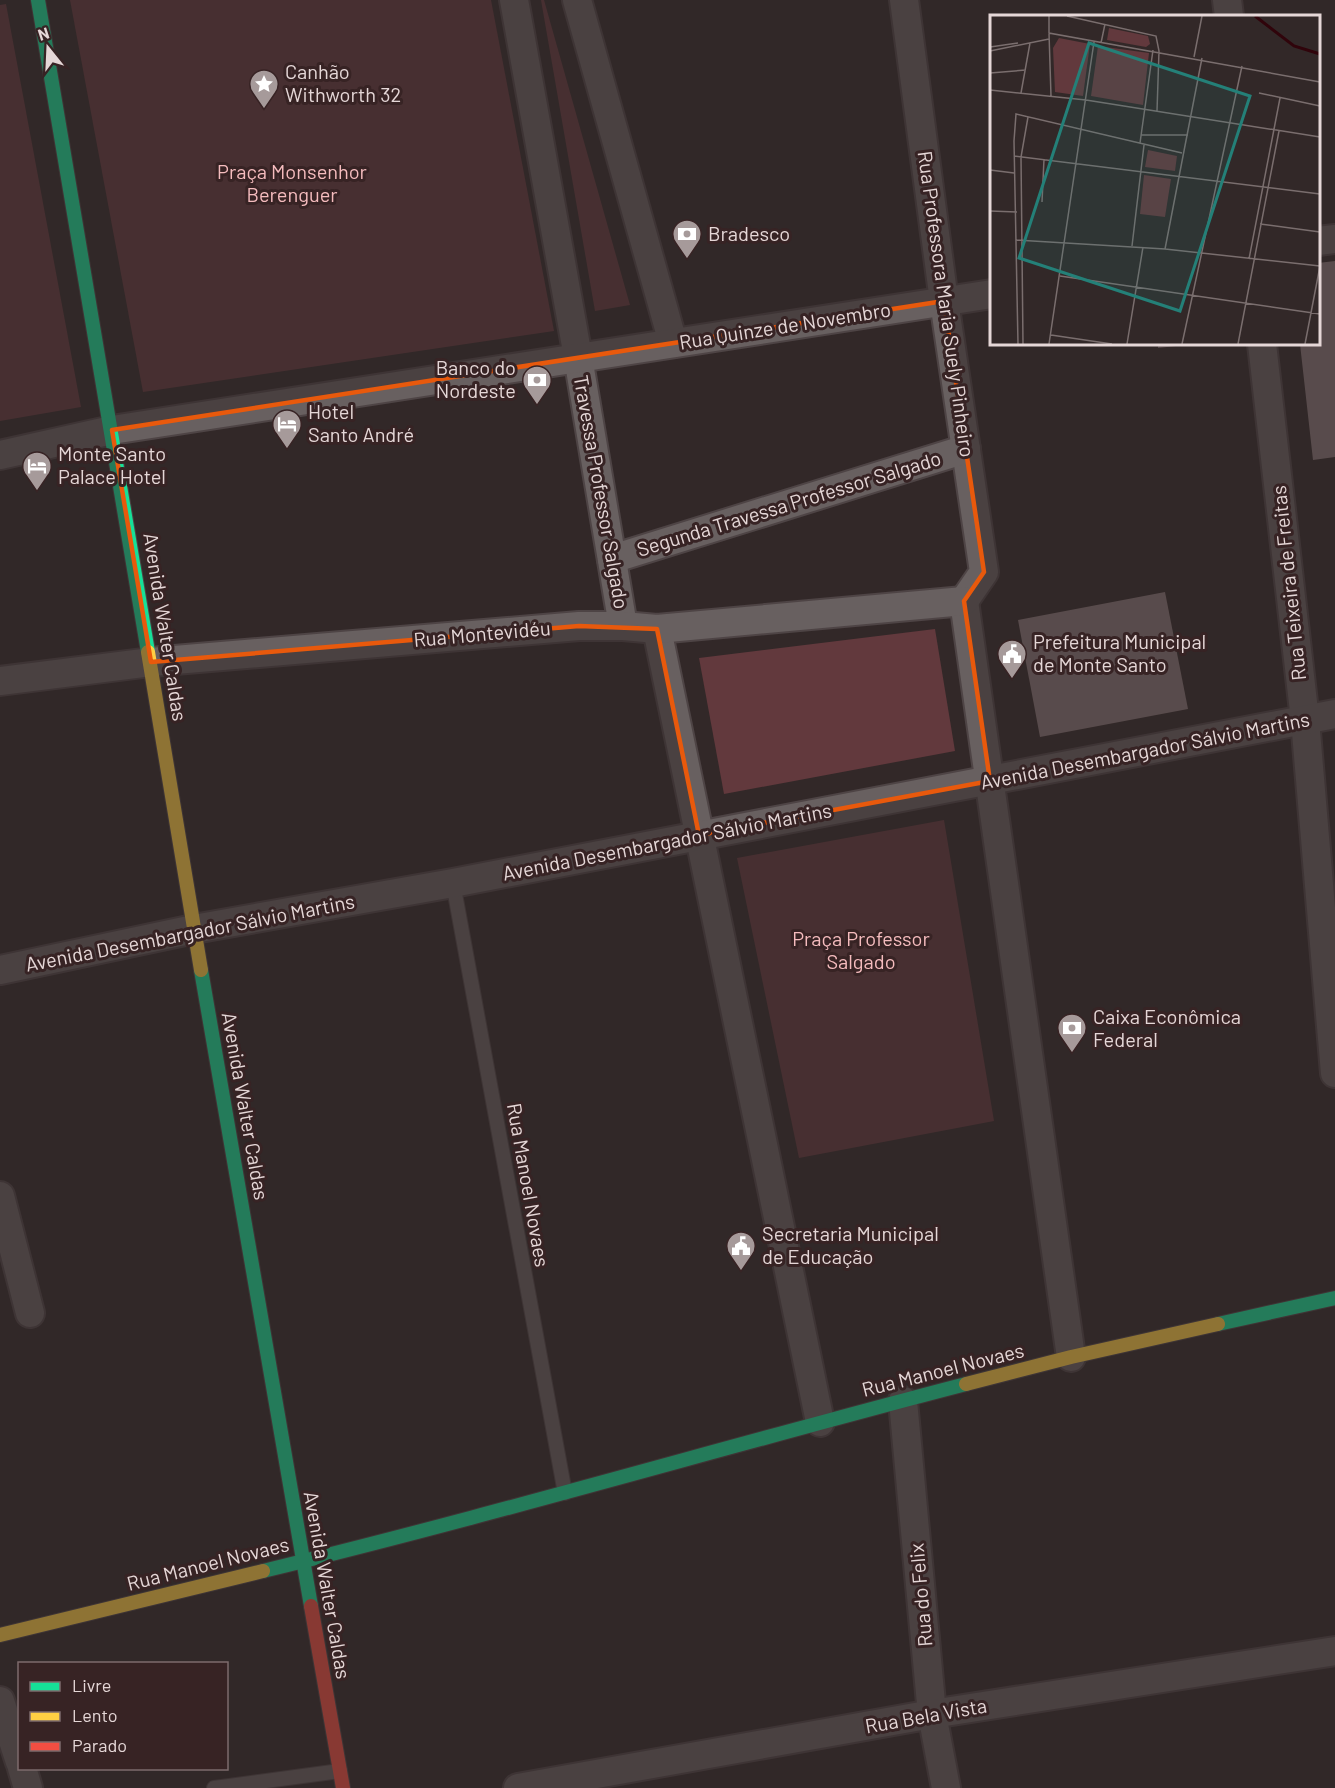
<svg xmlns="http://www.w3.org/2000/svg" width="1335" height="1788" viewBox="0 0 1335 1788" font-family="Barlow,sans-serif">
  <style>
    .green { fill: #62393d }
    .building { fill: #887778 }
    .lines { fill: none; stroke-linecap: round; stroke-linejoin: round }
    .lane-casing { stroke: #4e4445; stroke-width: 16 }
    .street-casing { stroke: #4e4445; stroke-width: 32 }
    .fast-casing { stroke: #4e4445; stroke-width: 16 }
    .slow-casing { stroke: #4e4445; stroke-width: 16 }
    .jam-casing { stroke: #4e4445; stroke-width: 16 }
    .lane { stroke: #686060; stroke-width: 14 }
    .street { stroke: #686060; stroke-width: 28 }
    .fast { stroke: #16e098; stroke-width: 14 }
    .slow { stroke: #ffcf43; stroke-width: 14 }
    .jam { stroke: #f24e42; stroke-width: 14 }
    .marked { fill: none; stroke: #e8590c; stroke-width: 4.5; stroke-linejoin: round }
    .labels { text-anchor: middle; stroke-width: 6; stroke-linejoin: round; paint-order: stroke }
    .poi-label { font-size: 20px; fill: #e5d7d7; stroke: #372324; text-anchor: start }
    .park-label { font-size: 20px; fill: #f5bcbe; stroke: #372324 }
    .street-label { font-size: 20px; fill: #e5d7d7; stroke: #372324 }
    .inset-river { fill: none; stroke: #30040b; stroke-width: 3 }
    .inset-road { fill: none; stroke: #7a6e6e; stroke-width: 1.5 }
    .view { fill: #248078; fill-opacity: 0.15; stroke: #248078; stroke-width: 3 }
    .inset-edge { fill: none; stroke: #e5d7d7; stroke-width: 3 }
  </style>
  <rect width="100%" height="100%" fill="#322828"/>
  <g class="green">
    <path d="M70 0H491L554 331 143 392Z"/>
    <path d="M541 0H544L630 305 595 311Z"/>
    <path d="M6 4 81 407 0 421V5Z"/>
    <path d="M935 629 955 751 724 794 699 658Z"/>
    <path d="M944 820 994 1121 799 1158 737 858Z"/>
  </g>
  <g class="building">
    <path d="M1335 261V457L1313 460 1300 344H1318V263Z"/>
    <path d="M1158 344H1185V345L1158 348Z"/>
    <path d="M1165 592 1188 709 1040 737 1018 620Z"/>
  </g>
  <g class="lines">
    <g class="lane-casing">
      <g id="lane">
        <path d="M453 883 565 1493"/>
        <path d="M214 1788 340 1771"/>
      </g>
    </g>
    <g class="street-casing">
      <g id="street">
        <path d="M514 0 578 357 623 626"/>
        <path d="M577 0 673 343"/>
        <path d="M904 0 944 301 984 572 964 601"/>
        <path d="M1227 0 1229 16"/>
        <path d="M1318 241 1335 239"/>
        <path d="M1262 344 1305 720 1335 1073"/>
        <path d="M0 455 112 430 992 294"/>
        <path d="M612 559 966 449"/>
        <path d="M964 601 1071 1357"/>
        <path d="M657 629 820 1422"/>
        <path d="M0 681 151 662 579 626H623L657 629 964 601"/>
        <path d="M0 970 194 929 453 883 1335 714"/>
        <path d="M0 1196 30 1313"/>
        <path d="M903 1401 932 1714 946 1788"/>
        <path d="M0 1701 20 1762"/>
        <path d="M22 1768 28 1788"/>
        <path d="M518 1788 932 1714 1335 1651"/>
      </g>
    </g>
    <g class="fast-casing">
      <g id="fast">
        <path d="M38 0 148 652"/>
        <path d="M201 970 311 1606"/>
        <path d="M1218 1324 1335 1298"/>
        <path d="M263 1571C498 1514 731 1445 966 1384"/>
      </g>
    </g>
    <g class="slow-casing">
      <g id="slow">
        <path d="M148 652 201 970"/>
        <path d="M966 1384 1071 1357 1218 1324"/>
        <path d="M0 1635 263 1571"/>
      </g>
    </g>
    <g class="jam-casing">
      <path id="jam" d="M311 1606 343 1788"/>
    </g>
    <use href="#lane" class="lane"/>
    <use href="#street" class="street"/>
    <use href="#fast" class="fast"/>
    <use href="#slow" class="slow"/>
    <use href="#jam" class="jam"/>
  </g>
  <path d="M0 0H1335V1788H0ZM944 301 984 572 964 601 990 781 699 835 657 629 579 626 151 662 112 430Z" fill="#322828" fill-opacity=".55" fill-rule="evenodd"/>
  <path class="marked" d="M944 301 984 572 964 601 990 781 699 835 657 629 579 626 151 662 112 430Z"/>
  <defs>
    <g id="sight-pin" transform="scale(1.5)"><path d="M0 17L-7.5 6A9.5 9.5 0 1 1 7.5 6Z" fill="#a69a9a" stroke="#372324"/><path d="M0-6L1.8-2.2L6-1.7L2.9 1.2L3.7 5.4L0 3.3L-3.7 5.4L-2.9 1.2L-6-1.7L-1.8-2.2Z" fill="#fff"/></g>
    <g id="bank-pin" transform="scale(1.5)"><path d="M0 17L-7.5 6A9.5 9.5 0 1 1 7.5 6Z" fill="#a69a9a" stroke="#372324"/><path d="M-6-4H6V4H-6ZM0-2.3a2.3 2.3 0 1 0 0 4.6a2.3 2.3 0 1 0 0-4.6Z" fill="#fff"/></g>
    <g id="hotel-pin" transform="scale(1.5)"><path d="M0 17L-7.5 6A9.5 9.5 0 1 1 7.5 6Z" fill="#a69a9a" stroke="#372324"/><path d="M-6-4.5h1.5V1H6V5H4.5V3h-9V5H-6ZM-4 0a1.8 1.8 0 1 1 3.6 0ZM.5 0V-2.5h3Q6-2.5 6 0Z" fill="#fff"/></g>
    <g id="civic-pin" transform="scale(1.5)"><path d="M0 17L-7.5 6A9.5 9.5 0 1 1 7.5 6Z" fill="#a69a9a" stroke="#372324"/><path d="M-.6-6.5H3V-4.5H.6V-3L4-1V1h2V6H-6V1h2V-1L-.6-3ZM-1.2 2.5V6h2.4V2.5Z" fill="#fff"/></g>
  </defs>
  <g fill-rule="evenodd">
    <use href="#sight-pin" x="264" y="84"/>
    <use href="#bank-pin" x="687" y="234"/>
    <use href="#bank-pin" x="537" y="380"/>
    <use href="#hotel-pin" x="287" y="424"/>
    <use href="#hotel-pin" x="37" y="466"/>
    <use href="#civic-pin" x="1012" y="654"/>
    <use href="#bank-pin" x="1072" y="1028"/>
    <use href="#civic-pin" x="741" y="1246"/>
  </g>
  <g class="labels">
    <g class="poi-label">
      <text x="285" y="79">Canhão<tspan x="285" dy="23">Withworth 32</tspan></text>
      <text x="708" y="241">Bradesco</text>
      <text x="516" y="375" text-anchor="end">Banco do<tspan x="516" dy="23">Nordeste</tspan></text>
      <text x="308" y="419">Hotel<tspan x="308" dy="23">Santo André</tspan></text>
      <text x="58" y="461">Monte Santo<tspan x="58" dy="23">Palace Hotel</tspan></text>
      <text x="1033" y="649">Prefeitura Municipal<tspan x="1033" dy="23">de Monte Santo</tspan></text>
      <text x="1093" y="1024">Caixa Econômica<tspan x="1093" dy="23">Federal</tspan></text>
      <text x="762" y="1241">Secretaria Municipal<tspan x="762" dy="23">de Educação</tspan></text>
    </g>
    <g class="park-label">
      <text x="292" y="179">Praça Monsenhor<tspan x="292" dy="23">Berenguer</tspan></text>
      <text x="861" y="946">Praça Professor<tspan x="861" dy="23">Salgado</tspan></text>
    </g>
    <g class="street-label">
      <text transform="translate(946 304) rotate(82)" y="7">Rua Professora Maria Suely Pinheiro</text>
      <text transform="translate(785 326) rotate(-9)" y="7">Rua Quinze de Novembro</text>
      <text transform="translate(601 492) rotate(80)" y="7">Travessa Professor Salgado</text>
      <text transform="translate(789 504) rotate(-17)" y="7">Segunda Travessa Professor Salgado</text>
      <text transform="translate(1289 583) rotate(-96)" y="7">Rua Teixeira de Freitas</text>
      <text transform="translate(165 627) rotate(81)" y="7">Avenida Walter Caldas</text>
      <text transform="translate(482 634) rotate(-5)" y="7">Rua Montevidéu</text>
      <text transform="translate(1145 751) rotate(-11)" y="7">Avenida Desembargador Sálvio Martins</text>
      <text transform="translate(667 842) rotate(-11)" y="7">Avenida Desembargador Sálvio Martins</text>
      <text transform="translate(190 933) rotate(-11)" y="7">Avenida Desembargador Sálvio Martins</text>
      <text transform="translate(245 1106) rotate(80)" y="7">Avenida Walter Caldas</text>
      <text transform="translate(528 1185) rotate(80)" y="7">Rua Manoel Novaes</text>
      <text transform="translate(943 1370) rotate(-14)" y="7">Rua Manoel Novaes</text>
      <text transform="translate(208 1564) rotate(-14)" y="7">Rua Manoel Novaes</text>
      <text transform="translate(327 1585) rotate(80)" y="7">Avenida Walter Caldas</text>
      <text transform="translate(921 1595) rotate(-95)" y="7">Rua do Felix</text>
      <text transform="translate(926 1716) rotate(-10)" y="7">Rua Bela Vista</text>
    </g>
  </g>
  <g transform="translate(990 15)">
    <rect width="330" height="330" fill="#322828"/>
    <path d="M119 13 158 21 160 29 156 32 117 25ZM69 23 100 29 93 81 65 77 63 33ZM108 31 159 38 153 90 101 81ZM158 135 187 141 185 156 155 152ZM154 160 181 164 175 202 150 199Z" fill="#62393d"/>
    <path class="inset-river" d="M265 1 304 31 330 39"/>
    <path class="inset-road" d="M59 1V18L330 67M77 1 166 21 169 36 167 96M59 18 61 81M111 28 115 9M0 32 28 28M0 36 59 24M204 42 212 1M0 58 36 55M0 75 96 85 330 122M31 78 40 28M269 78 330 91M151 120H198M150 128 163 35M24 141 330 179M0 155 24 158M52 187 54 144M0 196 27 197M270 209 330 217M26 225 175 234 330 251M142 231 154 130M175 234 212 43M259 244 290 83M70 261 330 299M61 320 122 329M28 329 24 126 26 99 192 138M33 329 31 142 38 102M59 329 104 27M137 329 153 232M192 329 252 51M248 329 289 116M315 329 330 251"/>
    <path class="view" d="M99 28 260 81 190 296 29 243Z"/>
    <rect width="330" height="330" class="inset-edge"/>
  </g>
  <rect x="18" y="1662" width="210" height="108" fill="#372324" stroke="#7d6b6c" stroke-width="1.5"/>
  <rect x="30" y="1682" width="30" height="9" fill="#16e098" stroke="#7d6b6c" stroke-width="1.5"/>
  <text x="72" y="1692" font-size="18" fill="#e5d7d7">Livre</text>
  <rect x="30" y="1712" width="30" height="9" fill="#ffcf43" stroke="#7d6b6c" stroke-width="1.5"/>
  <text x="72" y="1722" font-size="18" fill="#e5d7d7">Lento</text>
  <rect x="30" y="1742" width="30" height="9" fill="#f24e42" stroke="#7d6b6c" stroke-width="1.5"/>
  <text x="72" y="1752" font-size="18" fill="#e5d7d7">Parado</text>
  <g transform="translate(48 48) rotate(342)" stroke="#372324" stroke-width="4.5" paint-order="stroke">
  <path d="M0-4.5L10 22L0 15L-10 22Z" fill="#e5d7d7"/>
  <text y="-9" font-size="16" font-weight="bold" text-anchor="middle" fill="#e5d7d7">N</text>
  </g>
</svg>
